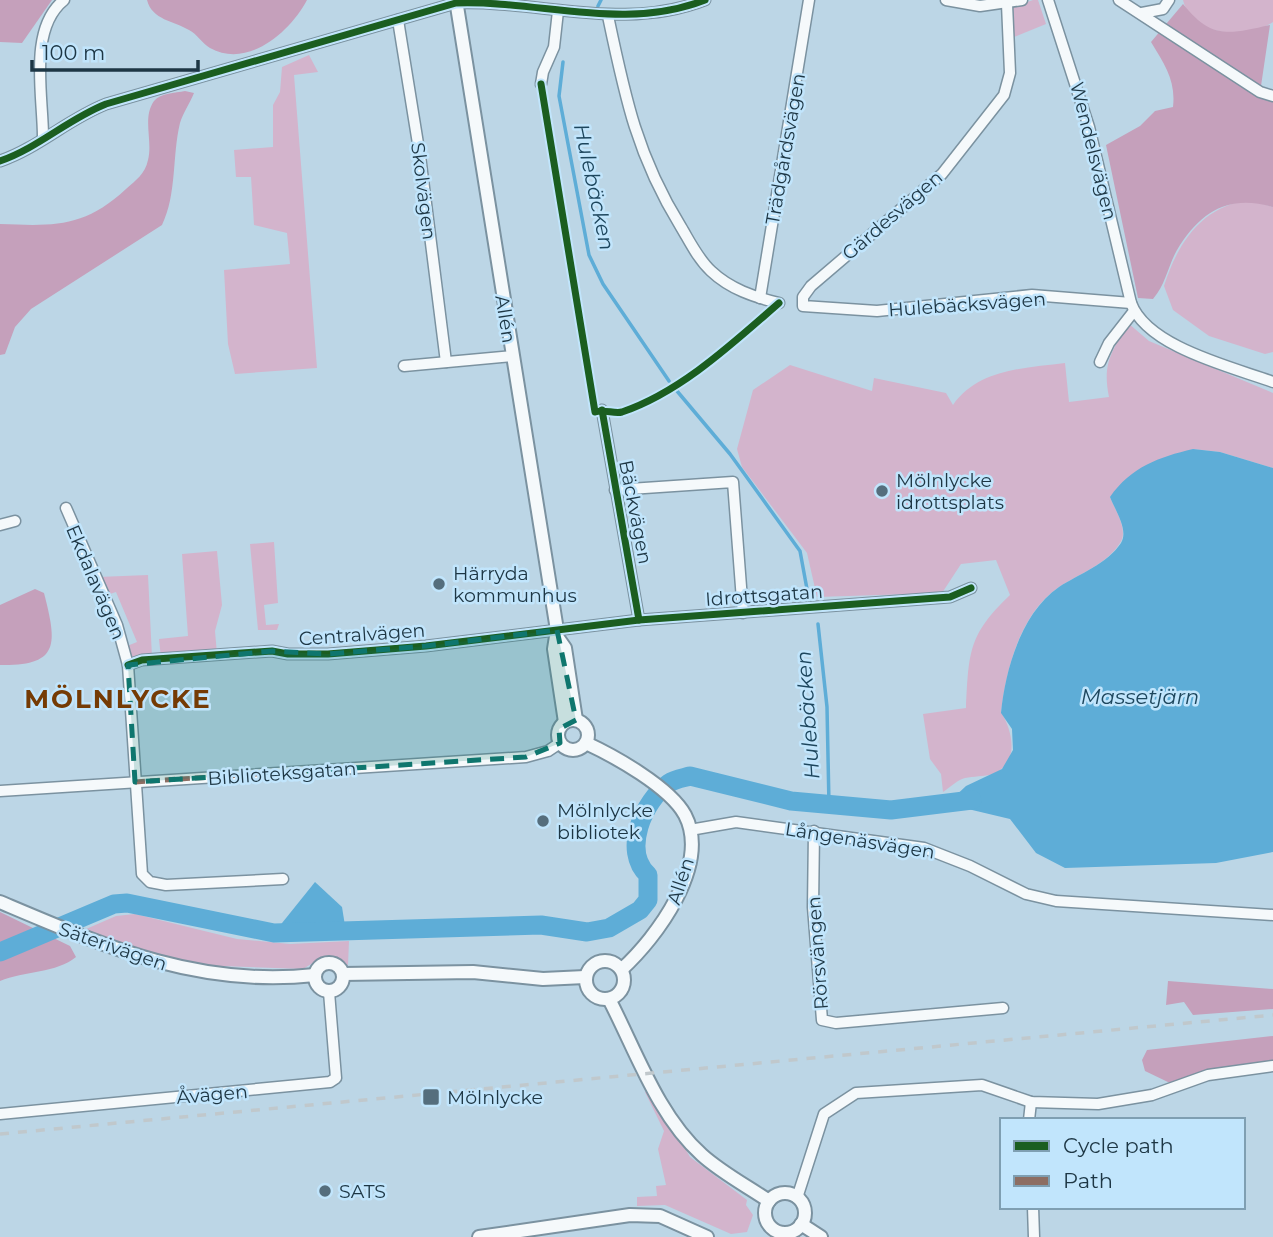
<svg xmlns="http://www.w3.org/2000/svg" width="1273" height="1237" viewBox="0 0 1273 1237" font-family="Montserrat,sans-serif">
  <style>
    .green { fill: #d3b4cc }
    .forest { fill: #c5a0bb }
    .water { fill: #5eadd7 }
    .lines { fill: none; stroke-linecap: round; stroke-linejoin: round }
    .stream { stroke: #5eadd7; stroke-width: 3.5 }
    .river { stroke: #5eadd7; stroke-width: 19 }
    .street-casing { stroke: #7b92a0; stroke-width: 13 }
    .secondary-casing { stroke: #7b92a0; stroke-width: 16 }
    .street { stroke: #f5f9fb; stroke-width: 10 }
    .secondary { stroke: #f5f9fb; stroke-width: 12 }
    .rail { stroke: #c0c8cc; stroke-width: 3.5; stroke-dasharray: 9 9; stroke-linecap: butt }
    .quiet { stroke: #8d6e63; stroke-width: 5; stroke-dasharray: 10 5; stroke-linecap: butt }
    .cycleway-casing { stroke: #c1e5fc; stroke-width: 11 }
    .cycleway { stroke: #1b5e20; stroke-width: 7 }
    .marked { fill: #0f766e; fill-opacity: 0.2; stroke: #0f766e; stroke-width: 5; stroke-dasharray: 14 9; stroke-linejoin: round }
    .poi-dot { fill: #556e7d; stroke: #c1e5fc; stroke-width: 2.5 }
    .labels { text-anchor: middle; stroke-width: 5; stroke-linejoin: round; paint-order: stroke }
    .street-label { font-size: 19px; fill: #1d3644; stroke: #c1e5fc }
    .poi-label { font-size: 19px; fill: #1d3644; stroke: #c1e5fc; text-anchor: start }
    .water-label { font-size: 21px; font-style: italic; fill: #1d465d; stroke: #c1e5fc }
    .district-label { font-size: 26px; font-weight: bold; letter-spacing: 2px; fill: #753b05; stroke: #c1e5fc }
  </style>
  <rect width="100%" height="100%" fill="#bcd6e6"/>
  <g class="green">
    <path d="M1033 0H1038L1046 24 1014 37 1013 7Z"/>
    <path d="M1183 0H1273V22C1246 40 1192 37 1183 0Z"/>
    <path d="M309 55 318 72 294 75 317 368 235 374 228 344 224 270 290 264 287 233 254 225 251 177H236L234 150 273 147V105L280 92 282 67Z"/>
    <path d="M1250 200 1273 207V352L1265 354 1209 336 1173 310 1164 286C1178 242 1202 206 1250 200Z"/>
    <path d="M1128 323 1149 341 1273 393V468L1220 452 1193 449 1110 497C1115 510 1129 530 1120 543 1107 564 1079 574 1059 587 1020 613 1006 670 1001 712 1014 733 1020 767 989 775 980 777 970 776 962 779 955 782 949 788 943 792L941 774 930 759 923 714 966 708C969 652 968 635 1010 595L996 560 961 564 942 593 817 597 807 553 742 467 737 449 753 390 790 365 872 391 874 378 946 393 953 405C978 369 1025 368 1065 363L1069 402 1109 397C1102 363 1112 352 1128 323Z"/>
    <path d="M274 542 278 603 264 605 266 625 279 624 277 630H258L250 544Z"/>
    <path d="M217 551 222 605 215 631 217 654 161 658 159 639 188 636 182 554Z"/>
    <path d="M148 575 152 657 133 658 127 646 137 642 116 592 107 595 98 577Z"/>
    <path d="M135 914 237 939 290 944 349 941 348 965 333 957 321 958 303 969 192 965 137 952 88 933 86 929 116 916Z"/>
    <path d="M651 1090 690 1157 747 1200 746 1205 753 1215 747 1232 731 1234 665 1205 637 1206V1197L657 1196 656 1186 666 1185 658 1149 664 1131 645 1092Z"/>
  </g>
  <g class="forest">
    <path d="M0 0H52L22 43 0 42Z"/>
    <path d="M147 0H307C290 32 248 69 210 48 202 43 197 34 189 30 174 21 152 20 147 0Z"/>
    <path d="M1183 4C1212 40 1229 34 1270 25L1261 86 1273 98V207C1231 195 1204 209 1180 245 1168 263 1167 283 1153 299L1138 298 1106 145 1140 126 1155 111 1173 107C1176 81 1165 65 1151 42Z"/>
    <path d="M185 91 194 93C190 103 183 113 180 123 172 156 177 194 162 225L31 309 15 327 5 354 0 355V224C54 226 84 228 126 189 136 180 145 174 148 160 153 141 142 118 154 101 161 93 175 93 185 91Z"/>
    <path d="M35 589 44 593C57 644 60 666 0 665V605Z"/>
    <path d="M0 912 70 946 76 957C57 973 24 971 0 981Z"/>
    <path d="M1168 981 1273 989V1009L1193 1015 1184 1002 1166 1005Z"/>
    <path d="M1273 1036V1060L1218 1068 1170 1083 1145 1071 1142 1060 1147 1050Z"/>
  </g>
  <g class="water">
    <path d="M1193 449 1220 452 1273 468V852L1216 863 1065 868 1036 853 1010 819 947 804 966 786 1002 769 1013 750 1012 729 1001 713C1005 671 1021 613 1059 587 1079 574 1107 564 1121 543 1129 530 1115 510 1110 497 1131 467 1159 457 1193 449Z"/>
    <path d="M315 882 342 907 346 932 274 933Z"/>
  </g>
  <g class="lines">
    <g class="stream">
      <path d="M598 6 601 0"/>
      <path d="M563 62 559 96 589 255 603 284 669 381"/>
      <path d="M677 391 730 454 800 551 809 600"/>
      <path d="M818 624 827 707 829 805"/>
    </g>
    <path class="river" d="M0 952 114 904 127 903 274 933 541 925 587 932 609 928 640 910 648 900V875C622 851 643 801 669 783 675 779 683 778 690 776L791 801 891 810 972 800"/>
    <g class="street-casing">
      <g id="street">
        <path d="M946 0 980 6 1022 0"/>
        <path d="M1048 0 1089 127 1131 303C1147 347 1232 367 1273 382"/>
        <path d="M1119 0 1260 92 1273 96"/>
        <path d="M1007 4 1010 73 1004 95 942 174 811 286 803 297V306L877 311 1032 295 1131 303"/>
        <path d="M1142 13 1163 9 1169 0"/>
        <path d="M608 16C625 97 637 156 681 227 690 242 698 259 711 271 730 289 754 297 779 303"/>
        <path d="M398 20 420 156 446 362"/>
        <path d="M541 84 543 72 554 47 558 11"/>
        <path d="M43 137C43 95 28 29 64 0"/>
        <path d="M0 161C38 148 68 119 106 104L456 3C540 0 623 32 705 0"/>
        <path d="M760 298 809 0"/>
        <path d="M1100 362 1109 343 1134 311"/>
        <path d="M404 366 512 356"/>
        <path d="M602 410 639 620"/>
        <path d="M615 490 733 482 743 613"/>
        <path d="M66 508 117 625 128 665 142 874 150 882 166 885 283 879"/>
        <path d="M0 525 15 521"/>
        <path d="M128 665 142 660 272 651 288 654H328L426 646 639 620 950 597 971 588"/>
        <path d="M0 791 526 757 548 751 560 743"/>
        <path d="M690 830 736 822 924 848 970 866 1026 894 1056 901 1273 915"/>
        <path d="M814 831 813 907 822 1020 836 1023 1003 1008"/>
        <path d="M0 1114 330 1082 336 1078 329 992"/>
        <path d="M1029 1120 1031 1102"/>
        <path d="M797 1198 824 1114 856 1093 982 1085 1031 1102 1098 1104 1152 1095 1208 1075 1273 1066"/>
        <path d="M1033 1207 1034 1237"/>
      </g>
    </g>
    <g class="secondary-casing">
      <g id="secondary">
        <path d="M456 0 557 630 554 649 565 722"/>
        <path d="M558 638 565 648 576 720"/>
        <circle cx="573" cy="735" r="15"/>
        <path d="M586 743C614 756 670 787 685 815 711 865 656 938 622 969"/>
        <path d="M0 902C104 946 198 988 315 975"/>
        <circle cx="605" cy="980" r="19"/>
        <circle cx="329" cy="977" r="14"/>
        <path d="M343 974 473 972 543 979 585 977"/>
        <path d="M609 999C636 1051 658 1116 702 1155 722 1173 747 1186 769 1201"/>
        <circle cx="785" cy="1213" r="20"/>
        <path d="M801 1224 821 1237"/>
        <path d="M479 1237 630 1215 660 1216 707 1237"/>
      </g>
    </g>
    <use href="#street" class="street"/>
    <use href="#secondary" class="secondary"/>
    <path class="rail" d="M0 1134 1273 1015"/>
    <path class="quiet" d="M135 782 332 769"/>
    <g class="cycleway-casing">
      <g id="cycleway">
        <path d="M541 84 595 412C604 409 614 414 622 412 681 392 733 343 779 303"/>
        <path d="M0 161C38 148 68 119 106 104L456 3C540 0 623 32 705 0"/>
        <path d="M602 410 639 620"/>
        <path d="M128 665 142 660 272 651 288 654H328L426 646 639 620 950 597 971 588"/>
      </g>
    </g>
    <use href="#cycleway" class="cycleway"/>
  </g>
  <path class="marked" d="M557 630 576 720 559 729 560 743 526 757 135 782 128 665 272 651 328 654 426 646Z"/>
  <g class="poi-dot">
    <circle cx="882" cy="491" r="7"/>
    <circle cx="439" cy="584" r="7"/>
    <circle cx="543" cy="821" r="7"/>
    <rect x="422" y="1088" width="18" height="18" rx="3.5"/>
    <circle cx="325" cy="1191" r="7"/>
  </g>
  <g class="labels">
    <g class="street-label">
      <text transform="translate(785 149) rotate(-80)" y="7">Trädgårdsvägen</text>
      <text transform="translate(1094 151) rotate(76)" y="7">Wendelsvägen</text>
      <text transform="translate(424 191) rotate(83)" y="7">Skolvägen</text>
      <text transform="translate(892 215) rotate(-41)" y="7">Gärdesvägen</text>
      <text transform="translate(967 304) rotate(-4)" y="7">Hulebäcksvägen</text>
      <text transform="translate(506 319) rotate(81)" y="7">Allén</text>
      <text transform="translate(636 512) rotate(79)" y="7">Bäckvägen</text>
      <text transform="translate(96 582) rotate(67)" y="7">Ekdalavägen</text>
      <text transform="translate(764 595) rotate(-4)" y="7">Idrottsgatan</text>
      <text transform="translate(362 634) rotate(-4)" y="7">Centralvägen</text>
      <text transform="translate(282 773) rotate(-4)" y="7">Biblioteksgatan</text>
      <text transform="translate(860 840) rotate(9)" y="7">Långenäsvägen</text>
      <text transform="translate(680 881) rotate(-72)" y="7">Allén</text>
      <text transform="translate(113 946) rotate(19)" y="7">Säterivägen</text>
      <text transform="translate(817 953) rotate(-94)" y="7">Rörsvängen</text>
      <text transform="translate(212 1094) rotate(-5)" y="7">Åvägen</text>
    </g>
    <g class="poi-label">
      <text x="896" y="487">Mölnlycke<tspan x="896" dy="22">idrottsplats</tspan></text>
      <text x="453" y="580">Härryda<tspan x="453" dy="22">kommunhus</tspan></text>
      <text x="557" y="817">Mölnlycke<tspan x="557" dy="22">bibliotek</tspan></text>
      <text x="447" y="1104">Mölnlycke</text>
      <text x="339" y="1198">SATS</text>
    </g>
    <g class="water-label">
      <text transform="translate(594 187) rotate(78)" y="7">Hulebäcken</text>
      <text x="1140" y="704">Massetjärn</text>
      <text transform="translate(808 715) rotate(-94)" y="7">Hulebäcken</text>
    </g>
    <g class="district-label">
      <text x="118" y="708">MÖLNLYCKE</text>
    </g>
  </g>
  <rect x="1000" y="1118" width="245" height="91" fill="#c1e5fc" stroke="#7f9fb2" stroke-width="2"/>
  <rect x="1014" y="1141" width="35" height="10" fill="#1b5e20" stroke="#7f9fb2" stroke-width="2"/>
  <text x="1063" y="1153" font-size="21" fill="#1d3644">Cycle path</text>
  <rect x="1014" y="1176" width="35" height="10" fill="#8d6e63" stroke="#7f9fb2" stroke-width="2"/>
  <text x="1063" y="1188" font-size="21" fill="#1d3644">Path</text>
  <path d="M32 60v10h166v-10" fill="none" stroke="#1d3644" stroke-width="3.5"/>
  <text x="42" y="60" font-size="21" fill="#1d3644" stroke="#c1e5fc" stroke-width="5" paint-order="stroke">100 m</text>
</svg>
